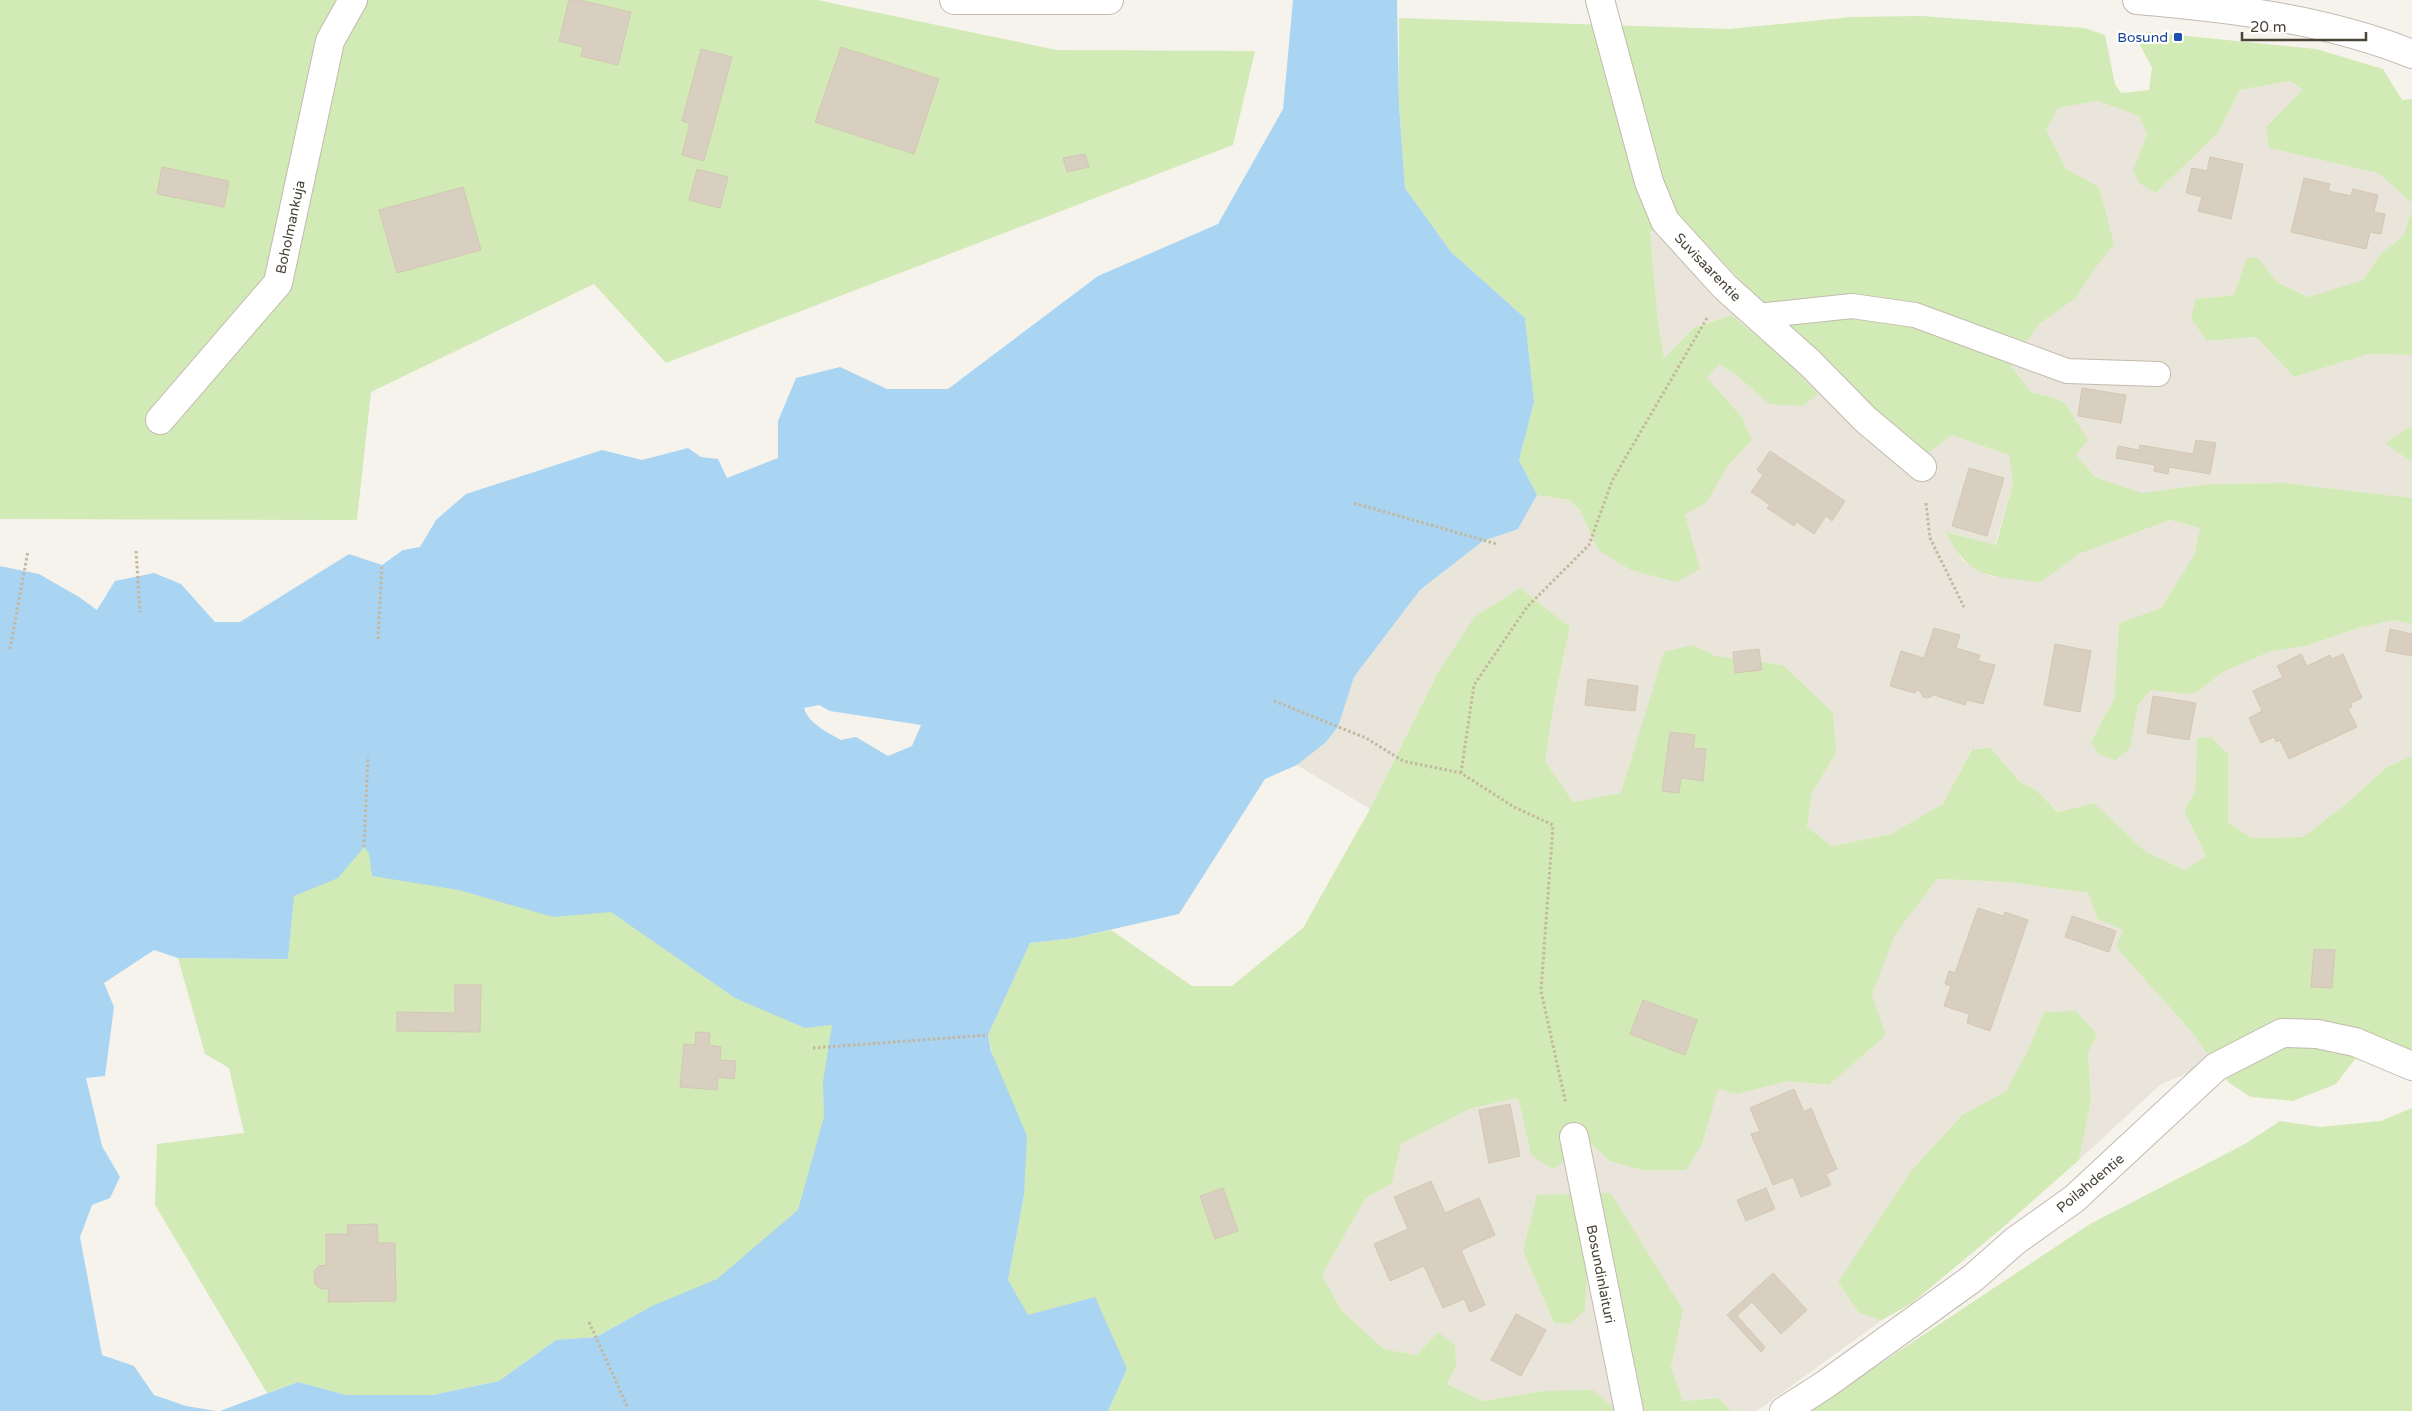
<svg xmlns="http://www.w3.org/2000/svg" width="2412" height="1411" viewBox="0 0 2412 1411" font-family="'Varela Round',sans-serif">
  <style>
    .residential { fill: #eae5da }
    .green { fill: #d2eab5 }
    .water { fill: #a9d4f2; fill-rule: evenodd }
    .building { fill: #d8cfc1; stroke: #d3c7b4 }
    .lines { fill: none; stroke-linecap: round; stroke-linejoin: round }
    .service-casing { stroke: #c2bbae; stroke-width: 26 }
    .minor-casing { stroke: #c2bbae; stroke-width: 30 }
    .tertiary-casing { stroke: #c2bbae; stroke-width: 30 }
    .path { stroke: #c4b79f; stroke-width: 3; stroke-dasharray: 2.5 2.5; stroke-linecap: butt }
    .service { stroke: #fff; stroke-width: 24 }
    .minor { stroke: #fff; stroke-width: 28 }
    .tertiary { stroke: #fff; stroke-width: 28 }
    .transit-dot { fill: #1a4fb4; stroke: #fff; stroke-width: 2 }
    .labels { text-anchor: middle; stroke-width: 4.5; stroke-linejoin: round; paint-order: stroke }
    .transit-label { font-size: 14px; fill: #164399; stroke: #fff; text-anchor: end }
    .street-label { font-size: 14px; fill: #4b4439; stroke: #fff }
  </style>
  <rect width="100%" height="100%" fill="#f6f3ec"/>
  <g class="residential">
    <path d="M2290 81 2304 90 2266 127 2269 148 2378 173 2412 203V210L2403 236 2381 254 2363 280 2310 297 2277 282 2257 257 2234 295 2196 299 2208 341 2256 337 2294 377 2369 354 2412 355V426L2386 443 2412 462V498L2283 483 2209 484 2142 493 2095 477 2076 455 2087 440 2065 403 2055 398 2031 392 2011 366 2038 325 2076 298 2093 271 2099 188 2066 169 2046 130 2058 108 2098 101 2139 116 2147 134 2133 170 2156 193 2219 132 2240 90Z"/>
    <path d="M1691 228 1739 279 1814 347 1856 398 2009 455 2013 483 1995 545 1947 532 1963 561 1990 576 2040 581 2079 554 2170 520 2200 528 2194 555 2161 608 2119 623 2114 699 2091 742 2130 748 2138 705 2151 689 2189 694 2198 691 2225 671 2272 651 2306 646 2355 629 2393 620 2412 624V756L2387 767 2346 804 2303 837 2250 838 2228 822V796L2197 738 2195 792 2184 811 2206 856 2185 870 2146 852 2094 803 2059 812 2036 790 2019 781 1991 748 1971 749 1944 804 1891 834 1832 846 1807 827 1812 793 1836 753 1783 665 1716 656 1692 645 1630 767 1621 793 1573 802 1545 761 1556 692 1570 627 1520 588 1474 617 1437 674 1370 809 1297 765 1325 743 1338 727 1354 677 1420 590 1483 541 1518 529 1537 495 1567 500 1580 510 1598 550 1685 515 1707 502 1727 467 1752 440 1742 417 1706 377 1719 364 1735 374 1769 404 1817 394 1782 356 1731 315 1694 328 1664 358 1658 321 1650 230Z"/>
    <path d="M1937 879 2009 882 2088 893 2097 919 2123 930 2117 947 2191 1031 2214 1062 2160 1085 2079 1160 2091 1100 2088 1053 2097 1035 2044 1013 2029 1048 2006 1091 1962 1115 1911 1171 1838 1282 1859 1313 1882 1320 1757 1411H1731L1719 1398 1683 1401 1671 1367 1682 1310 1611 1193 1523 1251 1554 1323 1570 1324 1586 1266 1622 1411 1542 1391 1482 1401 1447 1384 1456 1366 1438 1332 1417 1355 1384 1349 1342 1311 1322 1275 1365 1199 1392 1183 1401 1144 1469 1109 1518 1098 1531 1155 1590 1143 1610 1161 1641 1170H1686L1702 1144 1718 1088 1737 1094 1788 1081 1829 1085 1886 1035 1872 995 1895 935Z"/>
  </g>
  <g class="green">
    <path d="M0 0H817L1057 50 1255 51 1233 145 666 363 594 284 371 392 357 520 0 519Z"/>
    <path d="M1921 16 2084 28 2105 35 2115 84 2121 93 2149 90 2152 68 2140 45 2147 32 2316 49 2383 69 2402 100 2412 99V203L2378 173 2269 148 2266 127 2303 90 2290 81 2240 90 2219 132 2156 193 2139 183 2133 170 2147 134 2139 116 2098 101 2058 108 2046 130 2066 169 2099 187 2114 244 2093 271 2076 298 2038 325 2011 366 2031 392 2055 398 2065 403 2088 440 2076 455 2095 477 2142 493 2209 484 2283 483 2412 498V624L2393 620 2355 629 2306 646 2272 651 2225 671 2198 691 2189 694 2151 690 2138 705 2130 748 2116 760 2100 755 2091 742 2114 699 2119 623 2161 608 2194 555 2200 528 2170 520 2079 554 2040 582C1993 577 1968 579 1946 532L1996 545 2013 483 2009 455 1952 435 1924 456 1856 398 1814 347 1739 279 1691 228 1650 231 1658 321 1664 358 1694 328 1731 315 1782 356 1818 394 1803 406 1769 404 1735 374 1719 364 1707 378 1742 417 1752 440 1727 467 1707 502 1685 515 1700 569 1676 582 1631 570 1598 550 1580 510 1568 500 1537 495 1519 460 1534 402 1525 318 1451 252 1405 188 1399 105V18L1728 29 1852 17Z"/>
    <path d="M2412 210V355L2369 354 2294 377 2256 337 2207 341 2191 318 2196 299 2234 295 2247 258 2257 257 2277 282 2309 297 2363 280 2381 254 2403 236Z"/>
    <path d="M2412 426V462L2385 443Z"/>
    <path d="M1520 588 1570 627 1556 692 1545 761 1573 802 1621 793 1664 652 1692 645 1716 656 1783 665 1833 713 1836 753 1812 793 1807 827 1832 846 1891 834 1943 804 1972 749 1991 748 2019 781 2036 790 2058 812 2094 803 2146 852 2185 870 2206 856 2184 811 2195 792 2197 738 2211 737 2228 754V822L2251 838 2303 837 2346 804 2387 767 2412 756V1067L2359 1054 2336 1084 2293 1101 2251 1097 2229 1083 2191 1031 2116 947 2123 930 2097 919 2088 893 2009 882 1937 879 1895 935 1872 995 1886 1035 1829 1085 1788 1081 1737 1094 1718 1089 1702 1144 1686 1170H1641L1610 1161 1590 1143 1553 1169 1531 1155 1518 1098 1469 1109 1401 1144 1392 1183 1365 1199 1322 1275 1342 1311 1384 1349 1417 1355 1438 1332 1455 1345 1456 1366 1447 1384 1482 1401 1542 1391 1593 1390 1617 1411H1108L1127 1369 1027 1315 1008 1280 1024 1195 988 1035 1030 943 1074 938 1111 930 1192 986H1232L1303 928 1370 809 1437 674 1474 617Z"/>
    <path d="M300 815 805 929 859 1091 767 1312 652 1306 596 1337 556 1340 499 1381 433 1395H346L298 1382 267 1393 155 1205 157 1144 244 1133 229 1068 205 1054 178 958 288 959Z"/>
    <path d="M2076 1011 2097 1035 2088 1053 2091 1100 2079 1160 2002 1228 1912 1303 1882 1320 1859 1313 1838 1282 1911 1171 1962 1115 2006 1091 2029 1048 2044 1012Z"/>
    <path d="M2412 1108V1411H1809L2090 1224 2245 1144 2280 1121 2321 1127 2381 1121Z"/>
    <path d="M1611 1193 1683 1310 1671 1367 1683 1401 1719 1398 1731 1411H1622L1587 1266 1585 1310 1570 1324 1554 1323 1523 1251 1537 1195Z"/>
  </g>
  <path class="water" d="M1293 0H1397L1399 105 1405 188 1451 252 1525 318 1534 402 1519 460 1537 495 1518 529 1483 541 1420 590 1354 677 1338 727 1325 743 1297 765 1265 779 1179 914 1074 938 1030 943 988 1035 991 1051 1027 1136 1024 1195 1008 1280 1028 1315 1095 1297 1127 1369 1108 1411H220L298 1382 346 1395H433L499 1381 556 1340 596 1337 652 1306 717 1279 798 1210 824 1117 823 1082 832 1025 805 1028 735 998 611 912 553 917 459 890 372 876 369 854 364 847 338 878 294 896 288 959 178 958 154 950 104 983 114 1007 105 1076 86 1078 102 1146 120 1177 110 1198 92 1205 80 1237 102 1355 134 1366 154 1395 186 1406 216 1411H0V566L39 574 79 597 97 610 115 581 154 573 181 584 215 622H240L349 554 382 565 403 550 420 547 436 520 466 494 602 450 642 460 688 448 701 457 718 459 727 478 778 458V421L796 378 840 367 887 389H948L1098 276 1218 224 1283 109ZM819 705 830 711 921 725 912 746 888 756 856 737 841 740C827 732 809 724 804 708Z"/>
  <g class="building">
    <path d="M569 0H579L631 12 618 65 581 56 583 47 559 41Z"/>
    <path d="M841 47 939 79 914 154 815 122Z"/>
    <path d="M701 49 732 57 704 161 682 155 690 123 682 121Z"/>
    <path d="M1085 154 1089 167 1067 172 1063 158Z"/>
    <path d="M2210 157 2243 164 2231 219 2198 211 2202 197 2186 193 2192 168 2207 171Z"/>
    <path d="M162 167 229 181 224 207 157 194Z"/>
    <path d="M697 169 728 177 720 208 689 200Z"/>
    <path d="M2304 178 2330 184 2328 191 2351 196 2353 189 2378 195 2374 212 2385 214 2381 234 2370 232 2366 249 2291 232Z"/>
    <path d="M463 187 481 250 397 273 379 210Z"/>
    <path d="M2082 388 2126 395 2121 423 2078 416Z"/>
    <path d="M2196 440 2216 443 2210 474 2169 467 2168 474 2154 471 2155 465 2116 458 2118 446 2139 450 2140 445 2193 454Z"/>
    <path d="M1770 451 1845 501 1832 521 1826 516 1814 534 1797 522 1794 526 1767 508 1770 505 1751 492 1763 475 1757 470Z"/>
    <path d="M1969 468 2004 478 1987 536 1952 526Z"/>
    <path d="M1934 628 1960 635 1956 648 1980 655 1978 661 1995 665 1983 704 1967 700 1965 705 1934 695 1928 698 1923 697 1920 691 1916 690 1915 693 1890 686 1901 651 1924 658Z"/>
    <path d="M2390 629 2412 634V656L2386 651Z"/>
    <path d="M2055 644 2091 651 2080 712 2044 705Z"/>
    <path d="M1759 649 1762 670 1735 673 1733 652Z"/>
    <path d="M2301 654 2307 666 2330 655 2332 659 2343 654 2362 698 2351 703 2352 707 2348 709 2357 727 2289 759 2280 740 2276 742 2274 737 2261 743 2249 718 2262 711 2253 691 2283 677 2277 666Z"/>
    <path d="M1588 679 1638 686 1635 711 1585 705Z"/>
    <path d="M2153 696 2196 703 2189 740 2147 733Z"/>
    <path d="M1670 732 1695 735 1693 748 1706 749 1703 781 1681 778 1679 793 1662 791Z"/>
    <path d="M1978 908 2003 916 2005 912 2028 920 1990 1031 1967 1023 1969 1014 1944 1006 1951 986 1945 984 1949 971 1955 973Z"/>
    <path d="M2072 916 2116 931 2109 952 2065 937Z"/>
    <path d="M2314 949 2335 950 2332 988 2311 987Z"/>
    <path d="M455 985H481L480 1032 397 1031V1012L455 1013Z"/>
    <path d="M1643 1000 1697 1020 1685 1055 1630 1034Z"/>
    <path d="M696 1032 710 1033 709 1045 721 1047 720 1060 736 1061 734 1079 718 1077 717 1090 680 1087 684 1044 695 1045Z"/>
    <path d="M1794 1089 1804 1112 1811 1108 1837 1169 1826 1174 1831 1185 1801 1197 1793 1177 1773 1185 1751 1134 1760 1131 1750 1108Z"/>
    <path d="M1510 1104 1520 1156 1489 1163 1479 1110Z"/>
    <path d="M1431 1181 1445 1213 1479 1198 1495 1235 1461 1250 1485 1305 1470 1312 1464 1299 1443 1308 1424 1266 1390 1281 1374 1244 1408 1229 1394 1197Z"/>
    <path d="M1223 1188 1238 1231 1215 1239 1200 1196Z"/>
    <path d="M1766 1188 1775 1209 1746 1221 1737 1200Z"/>
    <path d="M377 1224 378 1243H395L396 1301 328 1302 329 1289H321L315 1284 314 1271 319 1266 326 1265V1234H348L347 1225Z"/>
    <path d="M1773 1273 1807 1310 1781 1334 1752 1302 1737 1316 1765 1347 1761 1352 1727 1315Z"/>
    <path d="M1516 1314 1546 1330 1521 1376 1491 1360Z"/>
  </g>
  <g class="lines">
    <g class="service-casing">
      <path id="service" d="M1758 316 1852 306 1915 315 2067 371 2158 374"/>
    </g>
    <g class="minor-casing">
      <g id="minor">
        <path d="M1600 0 1649 182 1665 221 1725 287 1810 363 1865 419 1922 467"/>
        <path d="M160 420 278 283 330 41 353 0"/>
        <path d="M1574 1137 1629 1411"/>
        <path d="M1784 1411 1826 1384 1973 1278 2015 1241 2074 1199 2216 1067 2282 1033 2317 1034 2355 1042 2412 1066"/>
      </g>
    </g>
    <g class="tertiary-casing">
      <g id="tertiary">
        <path d="M954 0H1109"/>
        <path d="M2137 0C2231 8 2324 19 2412 54"/>
      </g>
    </g>
    <g class="path">
      <path d="M1354 503 1497 544"/>
      <path d="M1926 503 1930 538 1964 607"/>
      <path d="M136 551 140 612"/>
      <path d="M378 639 382 565"/>
      <path d="M10 649 28 551"/>
      <path d="M1274 701 1366 738 1403 761 1461 773 1514 807 1553 825 1541 991 1566 1104"/>
      <path d="M1461 773 1474 685 1527 607 1589 545 1612 481 1707 318"/>
      <path d="M364 847 368 756"/>
      <path d="M813 1048 988 1035"/>
      <path d="M589 1322 628 1408"/>
    </g>
    <use href="#service" class="service"/>
    <use href="#minor" class="minor"/>
    <use href="#tertiary" class="tertiary"/>
  </g>
  <rect class="transit-dot" x="2173" y="32" width="10" height="10" rx="2.5"/>
  <g class="labels">
    <g class="transit-label">
      <text x="2168" y="42">Bosund</text>
    </g>
    <g class="street-label">
      <text transform="translate(290 227) rotate(-78)" y="5">Boholmankuja</text>
      <text transform="translate(1708 267) rotate(46)" y="5">Suvisaarentie</text>
      <text transform="translate(2090 1183) rotate(-40)" y="5">Poilahdentie</text>
      <text transform="translate(1601 1274) rotate(79)" y="5">Bosundinlaituri</text>
    </g>
  </g>
  <path d="M2242 32v8h124v-8" fill="none" stroke="#4b4439" stroke-width="2.5"/>
  <text x="2250" y="32" font-size="15" fill="#4b4439" stroke="#ffffff" stroke-width="4" paint-order="stroke">20 m</text>
</svg>
